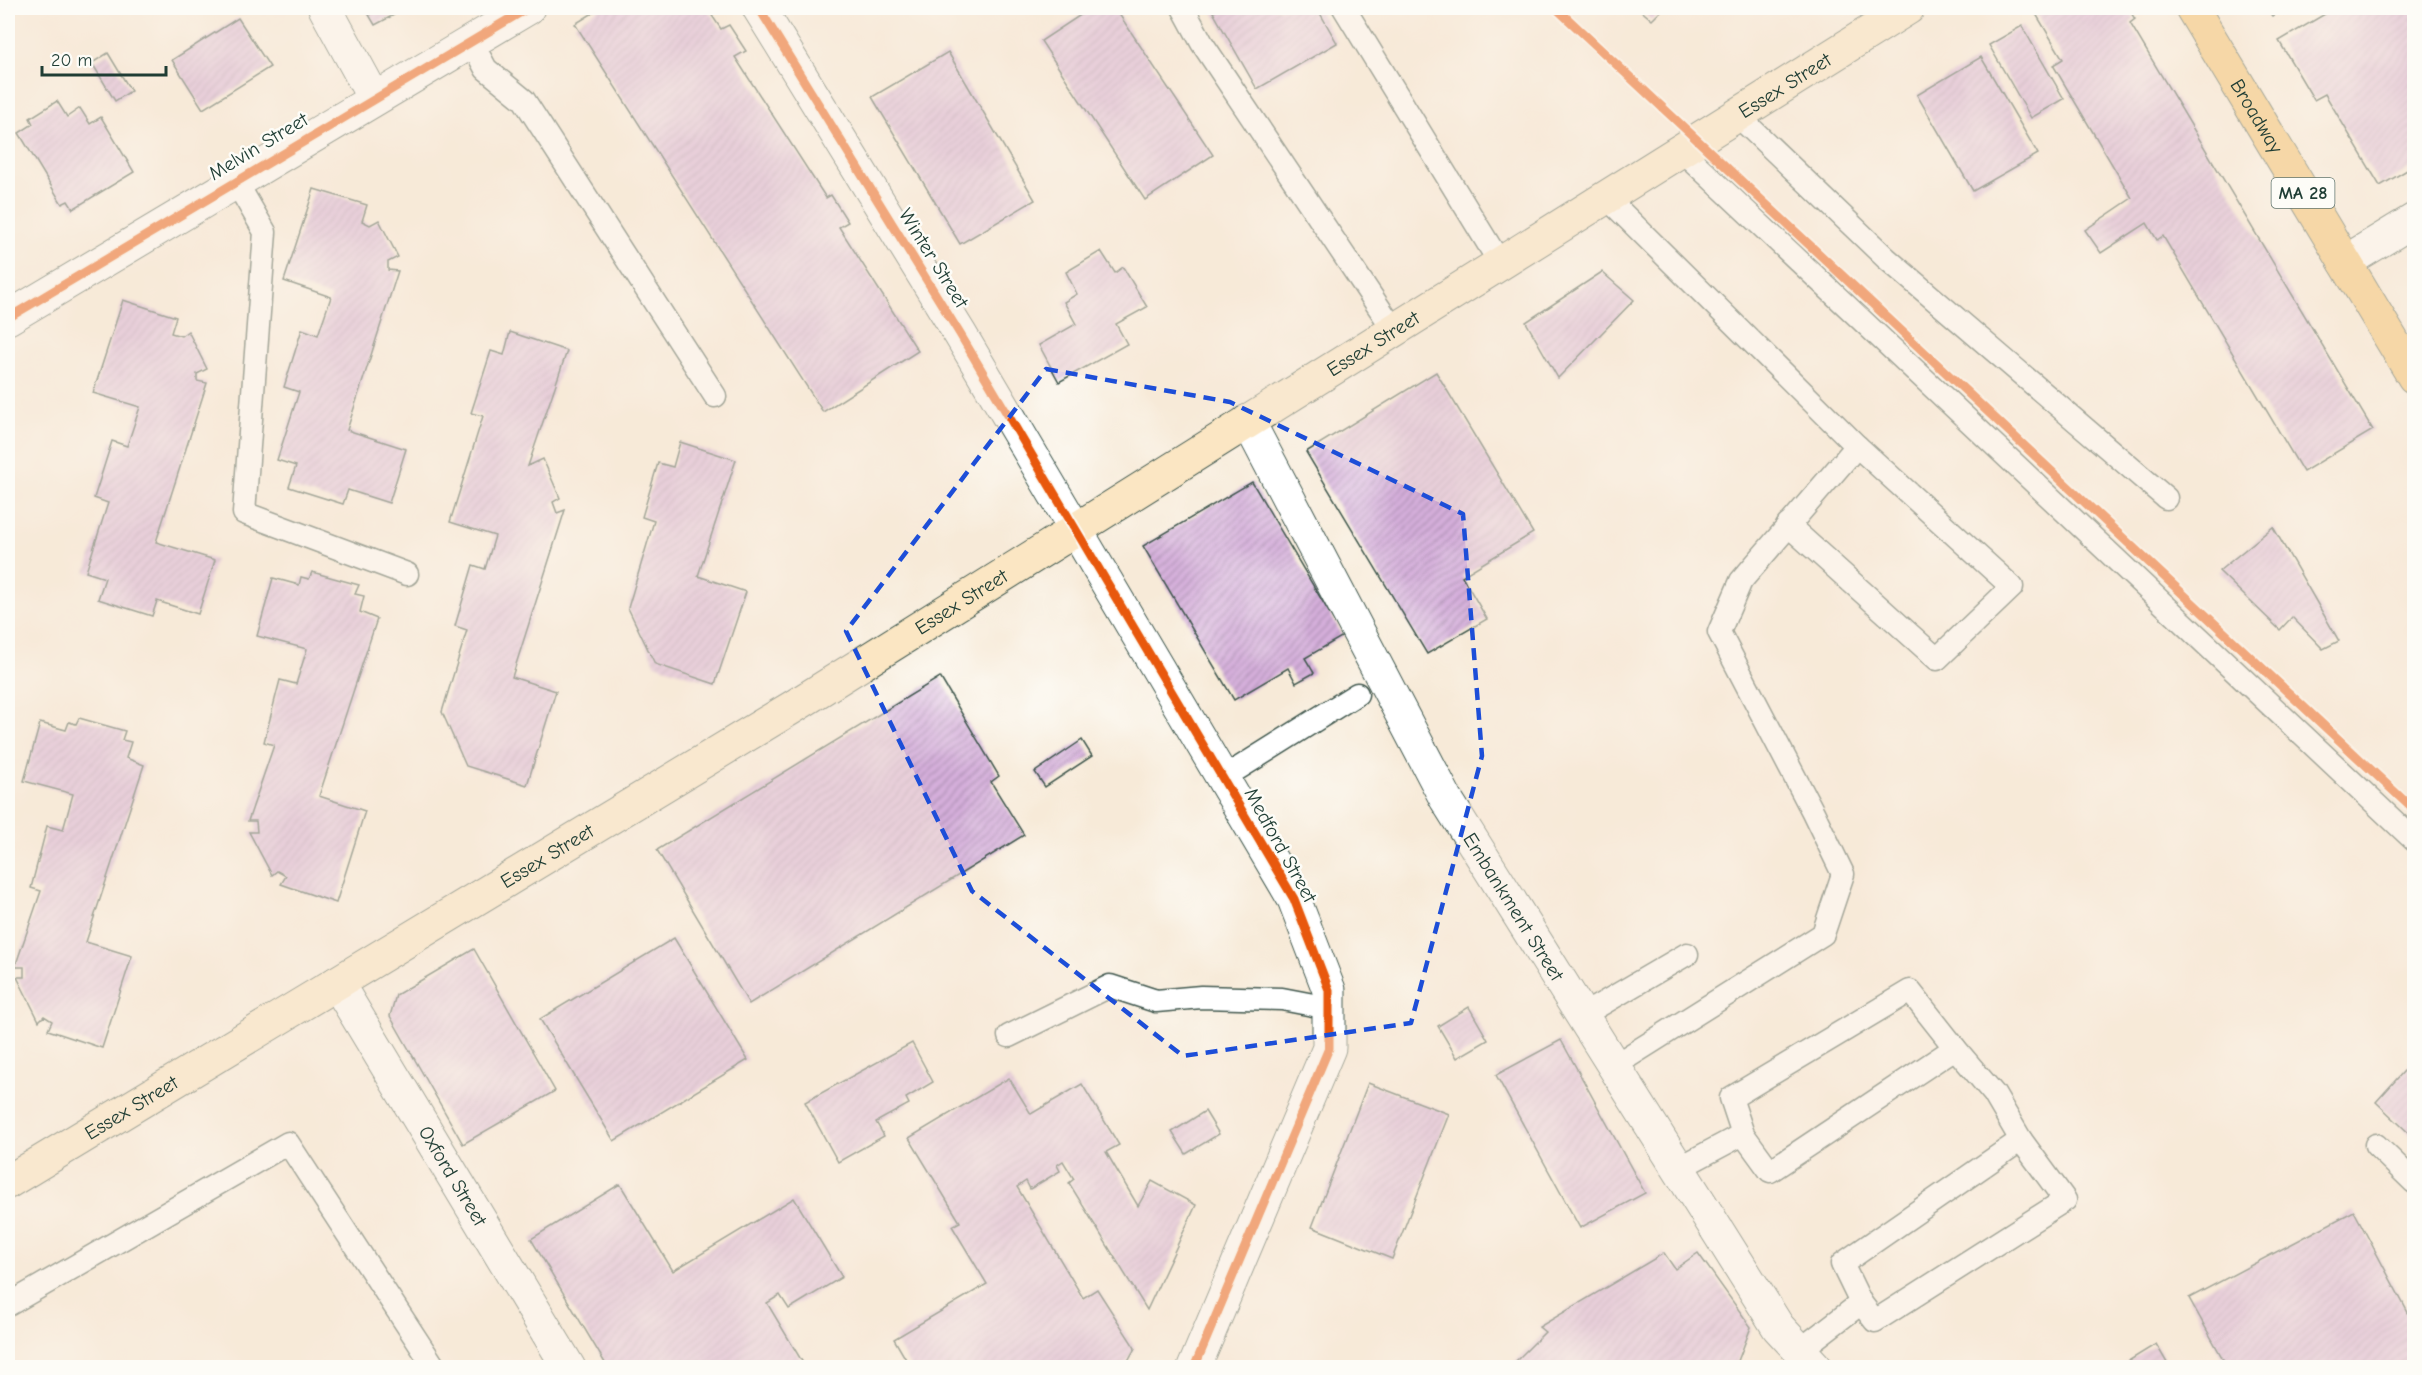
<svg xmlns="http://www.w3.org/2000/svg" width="2422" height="1375" viewBox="0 0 2422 1375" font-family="'Comic Neue',sans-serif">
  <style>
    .building { fill: url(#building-hatch) }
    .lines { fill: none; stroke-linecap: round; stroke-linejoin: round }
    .service-casing { stroke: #3f574d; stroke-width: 25 }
    .minor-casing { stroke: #3f574d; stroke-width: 35 }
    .secondary-casing { stroke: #3f574d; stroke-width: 35 }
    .primary-casing { stroke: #3f574d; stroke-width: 35 }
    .service { stroke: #fff; stroke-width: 22 }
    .minor { stroke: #fff; stroke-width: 33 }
    .secondary { stroke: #fbe6c3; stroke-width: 33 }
    .primary { stroke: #f4c16a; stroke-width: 33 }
    .cycleway-casing { stroke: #fdfcf7; stroke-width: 13 }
    .cycleway { stroke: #e8590c; stroke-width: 9 }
    .marked { fill: none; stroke: #1d4ed8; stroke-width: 4.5; stroke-dasharray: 12 8; stroke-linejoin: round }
    .labels { text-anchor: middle; stroke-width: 5; stroke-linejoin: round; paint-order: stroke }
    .shield { fill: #fdfcf7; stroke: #62766e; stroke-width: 1.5 }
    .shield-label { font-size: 18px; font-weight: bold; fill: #1f3d34 }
    .street-label { font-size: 20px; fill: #1f3d34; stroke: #fdfcf7 }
  </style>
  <defs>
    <pattern id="building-hatch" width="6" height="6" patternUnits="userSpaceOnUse" patternTransform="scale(1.5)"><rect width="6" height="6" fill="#d5afdb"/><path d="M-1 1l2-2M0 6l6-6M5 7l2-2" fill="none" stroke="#ac90b2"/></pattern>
  </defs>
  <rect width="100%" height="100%" fill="#fdfcf7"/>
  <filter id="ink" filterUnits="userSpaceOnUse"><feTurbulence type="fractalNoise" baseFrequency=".0167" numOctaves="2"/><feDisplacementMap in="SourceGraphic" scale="12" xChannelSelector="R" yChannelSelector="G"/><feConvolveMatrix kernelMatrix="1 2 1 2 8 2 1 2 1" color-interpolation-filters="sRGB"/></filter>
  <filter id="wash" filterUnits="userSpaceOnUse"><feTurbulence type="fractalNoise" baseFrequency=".008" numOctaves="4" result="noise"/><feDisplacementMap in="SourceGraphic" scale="24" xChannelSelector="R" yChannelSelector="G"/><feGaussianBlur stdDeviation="1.35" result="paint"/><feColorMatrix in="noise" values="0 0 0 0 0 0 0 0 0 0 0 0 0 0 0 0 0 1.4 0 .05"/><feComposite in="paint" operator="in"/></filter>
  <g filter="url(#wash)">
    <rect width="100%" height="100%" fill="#f7ead8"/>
    <g id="blocks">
      <g class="building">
        <path d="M365 8H407L375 25Z"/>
        <path d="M601 8H707L721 29 729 25 746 51 735 57 826 198 831 195 848 222 839 227 918 351 823 412 575 24Z"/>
        <path d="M1091 8H1115L1213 155 1145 200 1041 41Z"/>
        <path d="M1221 8H1317L1337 43 1257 89 1213 12Z"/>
        <path d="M1638 8H1664L1652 20Z"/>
        <path d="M2048 8H2128L2135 19 2130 23 2373 430 2303 472 2163 236 2157 240 2147 223 2101 253 2085 230 2132 198 2053 65 2063 59 2036 14Z"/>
        <path d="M2266 8H2286L2272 16Z"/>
        <path d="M2335 8H2414V166L2380 186 2325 94 2314 100 2279 41Z"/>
        <path d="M238 18 270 67 203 109 172 60Z"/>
        <path d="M2022 26 2064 99 2031 118 1989 45Z"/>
        <path d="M948 52 1035 200 960 244 872 97Z"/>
        <path d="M108 53 131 91 115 101 92 63Z"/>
        <path d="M1981 57 2038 154 1973 191 1917 95Z"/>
        <path d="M57 101 67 117 80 108 90 124 101 117 134 172 73 209 68 201 62 204 19 133 33 124 30 118Z"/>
        <path d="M314 189 367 205 362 221 370 225 379 220 398 257 388 262V270L398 271 347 430 406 449 389 503 348 490 343 504 289 487 296 466 277 460 299 392 284 387 302 329 318 335 331 297 284 281Z"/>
        <path d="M1101 251 1115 273 1123 267 1147 307 1116 324 1127 344 1059 382 1039 345 1076 324 1064 302 1077 294 1066 272Z"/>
        <path d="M1602 272 1634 300 1558 378 1526 322Z"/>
        <path d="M123 300 176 317 171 333 181 336 188 331 207 369 197 374V381L207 383 156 542 215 560 198 614 157 601 152 616 98 599 105 578 86 572 108 503 94 498 112 441 127 446 140 407 93 393Z"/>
        <path d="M510 332 567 351 528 466 543 459 560 498 553 502 557 513 565 510 512 677 556 691 527 785 466 766 442 712 467 630 455 626 473 565 485 569 495 536 450 522 483 416 471 413 491 351 504 355Z"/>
        <path d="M1436 372 1533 533 1462 576 1487 619 1427 654 1306 452Z"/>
        <path d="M680 442 736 460 698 576 746 592 715 684 655 664 628 608 654 521 642 517 658 463 673 467Z"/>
        <path d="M1252 482 1343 636 1305 658 1314 673 1296 683 1288 668 1234 700 1143 546Z"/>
        <path d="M2273 527 2339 641 2323 649 2292 617 2280 630 2219 571Z"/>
        <path d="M312 572 359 585 355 594 364 596 360 612 377 619 319 796 365 811 336 903 281 884 286 876 277 871 272 875 249 832H257L256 821H248L274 745 264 742 280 680 296 684 307 649 257 636 273 578 299 585 301 577 309 579Z"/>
        <path d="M940 677 999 776 991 782 1024 835 749 1004 657 850Z"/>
        <path d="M79 718 125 731 122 740 131 742 126 758 144 765 86 942 132 956 102 1048 48 1030 52 1021 44 1016 39 1021 17 977H24V967H15L41 891 31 888 47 826 63 830 73 794 24 781 40 723 66 730 69 722 76 724Z"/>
        <path d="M1082 740 1092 756 1045 787 1035 772Z"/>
        <path d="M674 938 748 1060 614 1141 540 1019Z"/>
        <path d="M474 949 555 1091 463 1144 390 1016 396 995Z"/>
        <path d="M1469 1007 1488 1040 1457 1058 1438 1026Z"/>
        <path d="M1561 1040 1645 1193 1580 1228 1496 1075Z"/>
        <path d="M912 1043 933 1082 906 1098 909 1104 876 1122 884 1136 838 1162 805 1102Z"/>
        <path d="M2414 1060V1138L2376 1102Z"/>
        <path d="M1009 1078 1031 1114 1082 1084 1119 1145 1106 1152 1138 1206 1152 1181 1196 1205 1147 1310 1069 1183 1074 1179 1063 1161 1057 1165 1060 1171 1030 1189 1026 1181 1017 1187 1083 1298 1097 1289 1135 1348 1124 1368H911L894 1339 987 1284 952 1226 960 1222 909 1138Z"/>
        <path d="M1368 1083 1449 1114 1392 1259 1312 1227Z"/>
        <path d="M1205 1111 1219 1134 1186 1154 1172 1132Z"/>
        <path d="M620 1184 673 1271 794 1198 842 1277 789 1309 780 1295 767 1303 806 1368H608L531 1239Z"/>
        <path d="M2354 1211 2414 1324V1359L2398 1368H2228L2189 1298Z"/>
        <path d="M1664 1253 1675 1269 1698 1253 1751 1327 1738 1361 1745 1368H1509L1545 1332 1539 1327Z"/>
        <path d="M2156 1344 2170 1368H2117Z"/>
      </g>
    </g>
  </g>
  <g filter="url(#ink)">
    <use href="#blocks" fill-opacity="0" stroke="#3f574d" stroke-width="1.5"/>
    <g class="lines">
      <g class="service-casing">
        <g id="service">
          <path d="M1183 8 1202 43 1394 330"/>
          <path d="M1344 8 1500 263"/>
          <path d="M471 41 486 69 524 100 715 396"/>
          <path d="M1737 115 1886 258 2166 498"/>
          <path d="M1681 150 2414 840"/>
          <path d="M235 180 265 232 244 513 407 574"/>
          <path d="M1606 197 1857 446 2012 587 1937 659 1788 525"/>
          <path d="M1223 778 1357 694"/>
          <path d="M1910 991 1955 1048 1770 1171 1743 1134 1731 1098Z"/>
          <path d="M1583 1015 1687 954"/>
          <path d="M1009 1036 1110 986 1156 1001 1201 997 1282 999 1329 1008"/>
          <path d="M1955 1048 1994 1094 2021 1140"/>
          <path d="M1615 1065 1823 934 1843 874 1813 812 1719 632 1741 581 1857 446"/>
          <path d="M2021 1140 2065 1200 1875 1321 1861 1303 1842 1264Z"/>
          <path d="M2376 1145 2414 1182"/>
          <path d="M1679 1168 1743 1134"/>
          <path d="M8 1305 288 1143 435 1368"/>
          <path d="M1800 1350 1861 1303"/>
        </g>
      </g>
      <g class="minor-casing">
        <g id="minor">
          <path d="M325 8 374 98"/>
          <path d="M759 8 960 334 1294 899 1329 990V1048L1194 1368"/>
          <path d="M2345 262 2414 220"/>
          <path d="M8 318 528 8"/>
          <path id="s1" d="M1248 421 1446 799 1778 1327 1816 1368"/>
          <path id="s2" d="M337 983 569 1368"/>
        </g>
      </g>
      <g class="secondary-casing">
        <g id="secondary">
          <path id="s3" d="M8 1182 793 707 1908 8"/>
        </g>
      </g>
      <g class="primary-casing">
        <g id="primary">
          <path id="s4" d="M2192 8 2414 377"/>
        </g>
      </g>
      <use href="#service" class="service"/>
      <use href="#minor" class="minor"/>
      <use href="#secondary" class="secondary"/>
      <use href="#primary" class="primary"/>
      <g class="cycleway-casing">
        <g id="cycleway">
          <path d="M759 8 960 334 1294 899 1329 990V1048L1194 1368"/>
          <path d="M1556 8 2414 810"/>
          <path d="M8 318 528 8"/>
        </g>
      </g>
      <use href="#cycleway" class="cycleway"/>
    </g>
  </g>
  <path d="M0 0H2422V1375H0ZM1046 369 1230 402 1463 514 1482 756 1411 1023 1183 1056 972 891 846 631Z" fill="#f7ead8" fill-opacity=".55" fill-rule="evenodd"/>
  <path class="marked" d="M1046 369 1230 402 1463 514 1482 756 1411 1023 1183 1056 972 891 846 631Z"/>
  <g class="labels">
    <rect class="shield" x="2271.5" y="178" width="63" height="30" rx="4.5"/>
    <g class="shield-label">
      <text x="2303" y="199">MA 28</text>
    </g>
    <g class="street-label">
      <text dy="7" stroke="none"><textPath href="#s3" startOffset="2088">Essex Street</textPath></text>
      <text dy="7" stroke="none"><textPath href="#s4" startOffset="126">Broadway</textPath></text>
      <text transform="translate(258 146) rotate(-31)" y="7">Melvin Street</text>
      <text transform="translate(934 258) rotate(58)" y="7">Winter Street</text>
      <text dy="7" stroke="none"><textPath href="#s3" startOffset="1602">Essex Street</textPath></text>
      <text dy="7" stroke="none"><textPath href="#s3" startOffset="1116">Essex Street</textPath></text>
      <text transform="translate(1281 845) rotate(61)" y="7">Medford Street</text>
      <text dy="7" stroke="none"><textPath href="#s3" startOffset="630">Essex Street</textPath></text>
      <text dy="7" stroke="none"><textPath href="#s1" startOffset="554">Embankment Street</textPath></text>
      <text dy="7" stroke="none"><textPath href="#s3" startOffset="144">Essex Street</textPath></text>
      <text dy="7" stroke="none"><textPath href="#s2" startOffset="225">Oxford Street</textPath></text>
    </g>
  </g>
  <rect width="2422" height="1375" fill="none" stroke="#fdfcf7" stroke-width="30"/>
  <path d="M42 66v9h124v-9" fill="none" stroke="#1f3d34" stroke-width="3"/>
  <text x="51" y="66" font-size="18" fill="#1f3d34" stroke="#fdfcf7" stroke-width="4.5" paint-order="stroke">20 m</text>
</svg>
